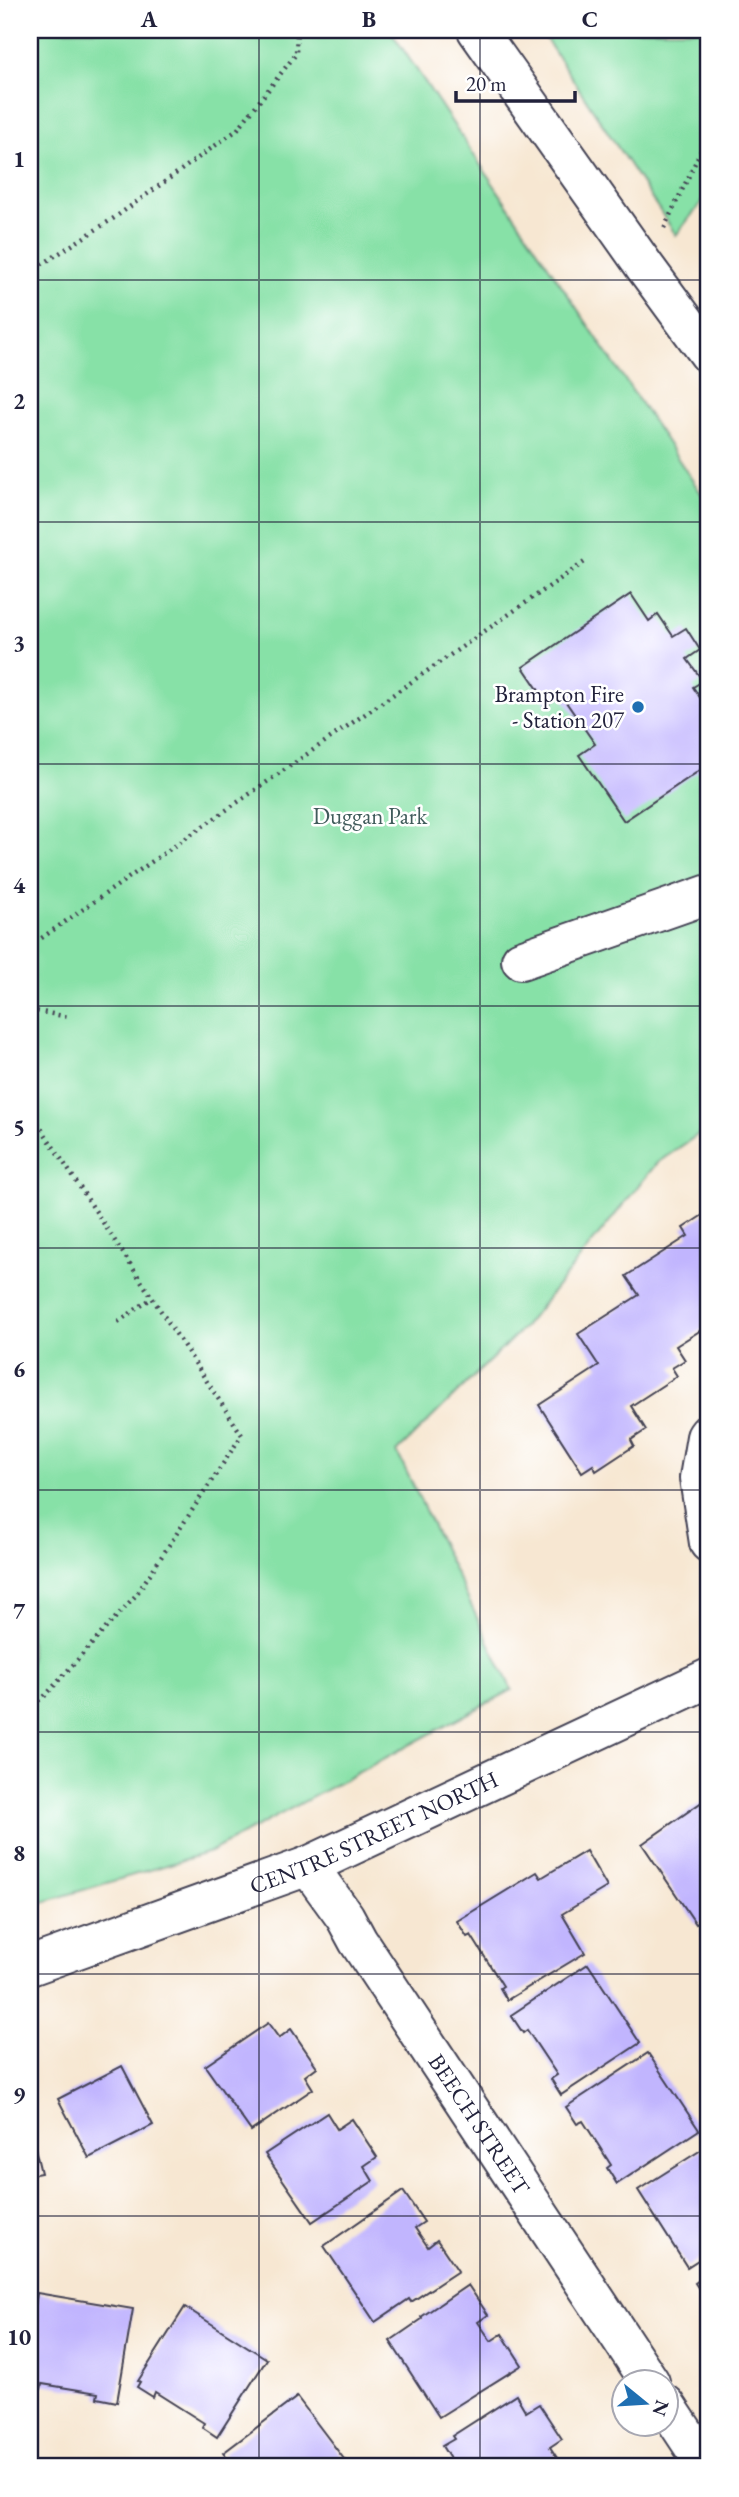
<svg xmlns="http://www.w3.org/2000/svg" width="739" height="2497" viewBox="0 0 739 2497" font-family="'EB Garamond',serif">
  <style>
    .green { fill: #87e1a7; stroke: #548271; stroke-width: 2 }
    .building { fill: #c1b5fe }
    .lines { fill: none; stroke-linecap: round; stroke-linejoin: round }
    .minor-casing { stroke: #424052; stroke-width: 42 }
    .path { stroke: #424052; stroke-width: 4.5; stroke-dasharray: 2 5; stroke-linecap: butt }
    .minor { stroke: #fff; stroke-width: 38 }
    .grid { fill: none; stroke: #22223b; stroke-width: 2; stroke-opacity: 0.55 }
    .poi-dot { fill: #1f6fb2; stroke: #fff; stroke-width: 2.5 }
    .labels { text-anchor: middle; stroke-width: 5; stroke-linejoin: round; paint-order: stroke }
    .poi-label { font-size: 23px; fill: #22223b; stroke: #fff; text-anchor: end }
    .park-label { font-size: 23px; fill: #405b5b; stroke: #fff }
    .street-label { font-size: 23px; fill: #22223b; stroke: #fff }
    .neatline { fill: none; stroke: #22223b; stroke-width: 2.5 }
    .grid-label { font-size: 23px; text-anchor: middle; font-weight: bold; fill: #22223b }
  </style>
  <rect width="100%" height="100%" fill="#fff"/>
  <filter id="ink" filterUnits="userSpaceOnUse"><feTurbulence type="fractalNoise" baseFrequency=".0143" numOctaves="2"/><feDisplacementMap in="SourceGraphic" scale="14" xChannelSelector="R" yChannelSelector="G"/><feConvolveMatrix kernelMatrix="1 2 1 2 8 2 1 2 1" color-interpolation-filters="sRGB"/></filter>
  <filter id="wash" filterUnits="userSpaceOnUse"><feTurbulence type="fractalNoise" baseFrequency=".00686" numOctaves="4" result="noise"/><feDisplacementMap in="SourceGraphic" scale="28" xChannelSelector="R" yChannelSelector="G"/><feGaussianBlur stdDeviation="1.57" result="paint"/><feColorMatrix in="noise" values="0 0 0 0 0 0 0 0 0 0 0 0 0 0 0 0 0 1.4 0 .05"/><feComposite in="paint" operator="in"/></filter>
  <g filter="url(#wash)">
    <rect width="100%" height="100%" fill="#f7e7d2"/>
    <g class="green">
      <path d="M30 30H390L709 505V1127L657 1163 525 1326 397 1452 512 1690 210 1852 30 1906Z"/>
      <path d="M540 30H709V193L676 235Z"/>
    </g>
    <g id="blocks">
      <g class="building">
        <path d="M631 594 649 621 658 614 673 636 686 628 700 650 687 659 703 681 693 687 709 711V780L702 769 624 821 579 755 595 744 561 695 548 704 523 667Z"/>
        <path d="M709 1211V1325L676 1346 685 1360 672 1368 677 1376 631 1406 646 1430 631 1440 634 1446 596 1471 593 1465 582 1472 539 1405 599 1366 578 1334 639 1295 626 1276 688 1236 683 1228Z"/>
        <path d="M709 1797V1915L696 1924 642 1844Z"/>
        <path d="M586 1851 607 1887 562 1914 585 1953 507 2000 500 1988 503 1986 471 1935 467 1937 457 1921 537 1872 541 1878Z"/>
        <path d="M709 1925V1946L700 1932Z"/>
        <path d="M588 1964 640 2043 561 2095 551 2079 557 2075 527 2030 523 2033 511 2015Z"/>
        <path d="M268 2023 279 2038 291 2029 317 2067 305 2076 313 2089 251 2131 205 2066Z"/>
        <path d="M648 2053 699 2130 617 2184 607 2168 611 2165 583 2121 577 2124 566 2107Z"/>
        <path d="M122 2066 153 2125 89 2158 58 2099Z"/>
        <path d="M327 2113 337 2129 352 2119 377 2157 364 2166 373 2181 312 2222 265 2154Z"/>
        <path d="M30 2127 41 2173 30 2175Z"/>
        <path d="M709 2145V2253L687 2267 638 2190Z"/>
        <path d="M403 2191 424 2222 415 2228 428 2247 437 2240 458 2271 411 2302 409 2299 375 2322 324 2246Z"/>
        <path d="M709 2273V2304L695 2283Z"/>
        <path d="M468 2285 488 2315 478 2322 491 2341 502 2334 522 2365 439 2417 390 2341 422 2319 421 2317Z"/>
        <path d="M37 2293 133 2309 117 2402 97 2398 98 2393 42 2384 41 2389 30 2386V2338Z"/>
        <path d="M185 2307 267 2359 217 2437 202 2427 204 2423 155 2392 153 2397 137 2387 140 2382 138 2381Z"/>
        <path d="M516 2395 526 2412 539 2404 562 2439 550 2447 561 2464 555 2467H455L442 2446 454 2439 452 2436Z"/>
        <path d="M297 2397 350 2467H234L223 2453Z"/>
      </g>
    </g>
  </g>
  <g filter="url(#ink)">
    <use href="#blocks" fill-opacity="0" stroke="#424052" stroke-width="2"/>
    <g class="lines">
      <g class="minor-casing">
        <g id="minor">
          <path d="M477 30 645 267 709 354"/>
          <path d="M521 960 709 894"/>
          <path d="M709 1433 706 1437 699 1478 709 1543"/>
          <path id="s1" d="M308 1866 345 1917 358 1941 650 2382"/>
          <path id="s2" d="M30 1966 308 1866 709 1678"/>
          <path d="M666 2405 707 2467"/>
        </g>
      </g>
      <g class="path">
        <path d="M664 228 709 134"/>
        <path d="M30 272 114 218 237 130 296 54 297 30"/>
        <path d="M30 946 586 561"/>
        <path d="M30 1010 69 1017"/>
        <path d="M30 1111 242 1435 136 1595 43 1698 30 1705"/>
        <path d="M118 1322 152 1298"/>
      </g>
      <use href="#minor" class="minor"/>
    </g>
  </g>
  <path class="grid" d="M259 30V2467M480 30V2467M30 280H709M30 522H709M30 764H709M30 1006H709M30 1248H709M30 1490H709M30 1732H709M30 1974H709M30 2216H709"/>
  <circle class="poi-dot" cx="638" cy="707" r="7"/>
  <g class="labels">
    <g class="poi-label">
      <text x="624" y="702">Brampton Fire<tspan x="624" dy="26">- Station 207</tspan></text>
    </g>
    <g class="park-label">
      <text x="370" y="824">Duggan Park</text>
    </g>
    <g class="street-label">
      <text dy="8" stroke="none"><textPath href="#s2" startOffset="369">CENTRE STREET NORTH</textPath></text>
      <text dy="8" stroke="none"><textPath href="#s1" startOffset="310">BEECH STREET</textPath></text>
    </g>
  </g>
  <rect width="739" height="2497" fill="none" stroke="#fff" stroke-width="77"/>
  <g transform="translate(645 2403) rotate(108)"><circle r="33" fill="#ffffff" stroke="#a7a7b1" stroke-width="2"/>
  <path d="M0-5L12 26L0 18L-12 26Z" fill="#1f6fb2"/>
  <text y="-10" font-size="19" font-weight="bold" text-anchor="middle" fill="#22223b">N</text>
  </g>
  <path d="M456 91v10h119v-10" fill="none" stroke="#22223b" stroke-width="3.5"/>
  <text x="466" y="91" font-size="21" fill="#22223b" stroke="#ffffff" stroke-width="5" paint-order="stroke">20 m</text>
  <rect x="38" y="38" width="662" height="2420" class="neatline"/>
  <g class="grid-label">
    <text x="149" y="27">A</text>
    <text x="369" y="27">B</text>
    <text x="590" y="27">C</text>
    <text x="19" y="167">1</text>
    <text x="19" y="409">2</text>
    <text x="19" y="651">3</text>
    <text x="19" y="893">4</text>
    <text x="19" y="1135">5</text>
    <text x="19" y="1377">6</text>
    <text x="19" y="1619">7</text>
    <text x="19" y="1861">8</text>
    <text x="19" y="2103">9</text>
    <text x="19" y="2345">10</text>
  </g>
</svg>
